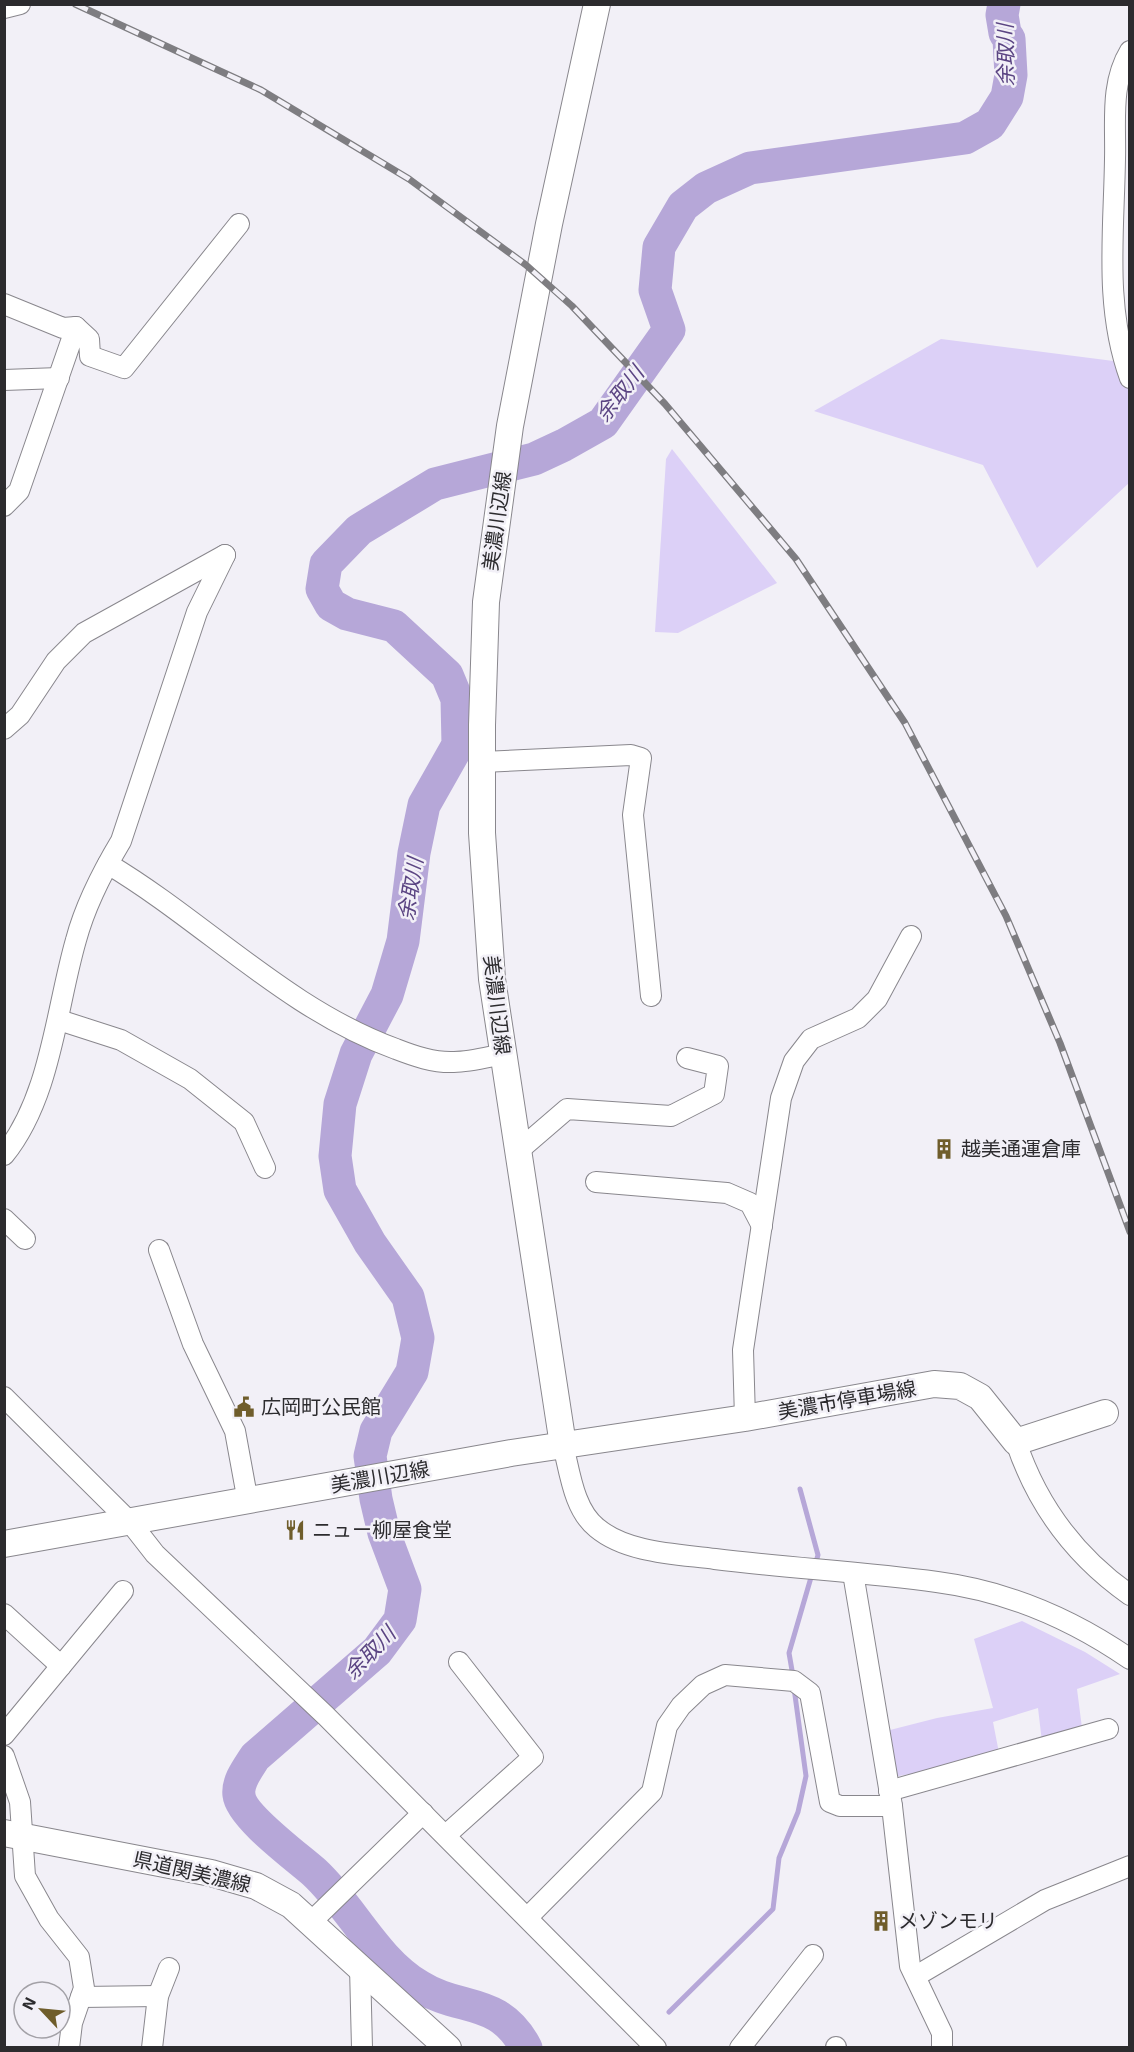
<svg xmlns="http://www.w3.org/2000/svg" width="1134" height="2052" viewBox="0 0 1134 2052" font-family="'Exo 2','Noto Sans JP',sans-serif">
  <style>
    .green { fill: #dcd0f7 }
    .lines { fill: none; stroke-linecap: round; stroke-linejoin: round }
    .stream { stroke: #b6a7d8; stroke-width: 5 }
    .river { stroke: #b6a7d8; stroke-width: 33 }
    .minor-casing { stroke: #89878d; stroke-width: 22 }
    .major-casing { stroke: #89878d; stroke-width: 28 }
    .minor { stroke: #fff; stroke-width: 20 }
    .major { stroke: #fff; stroke-width: 26 }
    .rail-casing { stroke: #7e7d81; stroke-width: 7 }
    .rail { stroke: #f2f0f7; stroke-width: 4.5; stroke-dasharray: 14; stroke-linecap: butt }
    .labels { text-anchor: middle; stroke-width: 5; stroke-linejoin: round; paint-order: stroke }
    .street-label { font-size: 20px; fill: #2c2b2e; stroke: #f2f0f7 }
    .poi-label { font-size: 20px; fill: #2c2b2e; stroke: #f2f0f7; text-anchor: start }
    .water-label { font-size: 21px; font-style: italic; fill: #5b4583; stroke: #f2f0f7 }
  </style>
  <rect width="100%" height="100%" fill="#f2f0f7"/>
  <g class="green">
    <path d="M941 339 1129 363V483L1037 568 983 465 814 411Z"/>
    <path d="M672 449 777 583 678 633 655 632 666 459Z"/>
    <path d="M1022 1621 1085 1652 1120 1674 1077 1689 1082 1728 1042 1742 1038 1708 993 1722 1000 1758 893 1777 890 1730 937 1718 993 1708 974 1639Z"/>
  </g>
  <g class="lines">
    <g class="stream">
      <path d="M800 1489 818 1555 815 1565"/>
      <path d="M793 1676 789 1653 812 1574"/>
      <path d="M669 2012 773 1909 779 1858 798 1812 806 1776 794 1688"/>
    </g>
    <path class="river" d="M526 2048C499 1996 460 2012 419 1986 374 1959 352 1907 314 1872 297 1857 241 1816 239 1795 237 1782 248 1768 255 1757L377 1651 400 1620 405 1589 384 1533 376 1499 370 1456 376 1431 412 1372 418 1338 408 1297 370 1243 340 1190 335 1156 340 1104 356 1054 387 995 403 941 414 853 424 805 458 745 457 699 447 675 394 626 347 614 331 605 322 589 326 564 359 530 435 484 534 459 564 445 603 423 669 330 655 290 659 247 683 206 706 188 750 168 965 138 990 124 1007 97 1011 75 1009 39 1005 33 1002 15 1004 4"/>
    <g class="minor-casing">
      <g id="minor">
        <path d="M4 8 20 4"/>
        <path d="M1130 51C1110 84 1116 122 1115 159 1114 232 1104 307 1130 378"/>
        <path d="M4 304 63 328 76 327"/>
        <path d="M4 380 59 378"/>
        <path d="M4 506 19 491 76 327 89 339 90 356 124 368 239 224"/>
        <path d="M4 729 20 715 56 661 84 633 225 555"/>
        <path d="M482 762 631 755 641 758 633 815 651 996"/>
        <path d="M108 864C205 922 288 1010 396 1049 414 1056 434 1063 454 1062 470 1062 488 1057 504 1054"/>
        <path d="M59 1020 121 1040 190 1079 244 1122 265 1168"/>
        <path d="M517 1152 567 1109 671 1116 714 1094 718 1066 687 1058"/>
        <path d="M4 1155C51 1097 56 1009 76 940 85 906 103 871 121 841L197 612 225 555"/>
        <path d="M596 1182 727 1193 750 1203 762 1226"/>
        <path d="M4 1219 25 1239"/>
        <path d="M159 1250 193 1344 235 1431 248 1502"/>
        <path d="M4 1397 130 1522 155 1554 326 1716 656 2048"/>
        <path d="M745 1418 743 1350 781 1098 794 1061 811 1039 858 1018 877 999 911 936"/>
        <path d="M1016 1442C1037 1505 1076 1557 1130 1595"/>
        <path d="M563 1445C570 1473 574 1510 597 1528 627 1553 677 1554 715 1559 788 1568 863 1572 937 1582 1006 1591 1072 1619 1130 1659"/>
        <path d="M853 1573 892 1806 910 1966 942 2033V2048"/>
        <path d="M4 1614 61 1666 123 1591"/>
        <path d="M4 1735 61 1666"/>
        <path d="M4 1756 20 1802 25 1876 49 1919 79 1957 84 1988 72 2023 69 2048"/>
        <path d="M889 1791 1108 1729"/>
        <path d="M446 1835 533 1757 459 1662"/>
        <path d="M528 1917 652 1792 667 1726 681 1706 703 1685 725 1675 794 1681 810 1693 830 1802 840 1806H892"/>
        <path d="M311 1922 423 1813"/>
        <path d="M360 1967 362 2048"/>
        <path d="M916 1976 1045 1900 1130 1866"/>
        <path d="M81 1997 158 1996"/>
        <path d="M152 2048 158 1996 169 1968"/>
        <path d="M740 2048 813 1955"/>
        <path d="M836 2048V2047"/>
      </g>
    </g>
    <g class="major-casing">
      <g id="major">
        <path d="M563 1445 492 979 482 833V725L486 602 510 426 549 224 597 4"/>
        <path d="M4 1544 511 1453 745 1418 934 1384 960 1386 980 1397 1016 1442 1105 1413"/>
        <path d="M4 1833 211 1873 256 1886 291 1905 448 2048"/>
      </g>
    </g>
    <use href="#minor" class="minor"/>
    <use href="#major" class="major"/>
    <g class="rail-casing">
      <path id="rail" d="M75 4 261 90 409 179 526 265 572 306 665 404 796 559 905 723 1006 916 1060 1043 1130 1232"/>
    </g>
    <use href="#rail" class="rail"/>
  </g>
  <defs>
    <g id="building-bare" transform="scale(1.62)"><path d="M-4-6H4V6H1V3H-1V6H-4ZM-2.5-4.3h1.7v1.8h-1.7ZM.8-4.3h1.7v1.8H.8ZM-2.5-1h1.7V.8h-1.7ZM.8-1h1.7V.8H.8Z" fill="#6f5d2b" stroke="#f2f0f7" stroke-width="2.5" paint-order="stroke"/></g>
    <g id="civic-bare" transform="scale(1.62)"><path d="M-.6-6.5H3V-4.5H.6V-3L4-1V1h2V6H-6V1h2V-1L-.6-3ZM-1.2 2.5V6h2.4V2.5Z" fill="#6f5d2b" stroke="#f2f0f7" stroke-width="2.5" paint-order="stroke"/></g>
    <g id="restaurant-bare" transform="scale(1.62)"><path d="M-5-6h1v4h1v-4h1v4h1v-4h1v5L-1.5 .5V6h-2V.5L-5-1ZM5-6V6H3V1.5H1.5Q1.5-4 5-6Z" fill="#6f5d2b" stroke="#f2f0f7" stroke-width="2.5" paint-order="stroke"/></g>
  </defs>
  <g fill-rule="evenodd">
    <use href="#building-bare" x="944" y="1149"/>
    <use href="#civic-bare" x="244" y="1407"/>
    <use href="#restaurant-bare" x="295" y="1530"/>
    <use href="#building-bare" x="881" y="1921"/>
  </g>
  <g class="labels">
    <g class="street-label">
      <text transform="translate(497 521) rotate(-82)" y="7">美濃川辺線</text>
      <text transform="translate(497 1005) rotate(83)" y="7">美濃川辺線</text>
      <text transform="translate(847 1400) rotate(-10)" y="7">美濃市停車場線</text>
      <text transform="translate(380 1477) rotate(-10)" y="7">美濃川辺線</text>
      <text transform="translate(192 1872) rotate(13)" y="7">県道関美濃線</text>
    </g>
    <g class="poi-label">
      <text x="961" y="1156">越美通運倉庫</text>
      <text x="261" y="1414">広岡町公民館</text>
      <text x="312" y="1537">ニュー柳屋食堂</text>
      <text x="898" y="1928">メゾンモリ</text>
    </g>
    <g class="water-label">
      <text transform="translate(1006 55) rotate(-91)" y="7">余取川</text>
      <text transform="translate(620 394) rotate(-52)" y="7">余取川</text>
      <text transform="translate(411 889) rotate(-81)" y="7">余取川</text>
      <text transform="translate(370 1653) rotate(-46)" y="7">余取川</text>
    </g>
  </g>
  <rect width="1134" height="2052" fill="none" stroke="#2c2b2e" stroke-width="12"/>
  <g transform="translate(42 2010) rotate(296)"><circle r="28" fill="#f2f0f7" stroke="#a3a1a7" stroke-width="1.5"/>
  <path d="M0-4.5L10 22L0 15L-10 22Z" fill="#6f5d2b"/>
  <text y="-9" font-size="16" font-weight="bold" text-anchor="middle" fill="#2c2b2e">N</text>
  </g>
</svg>
